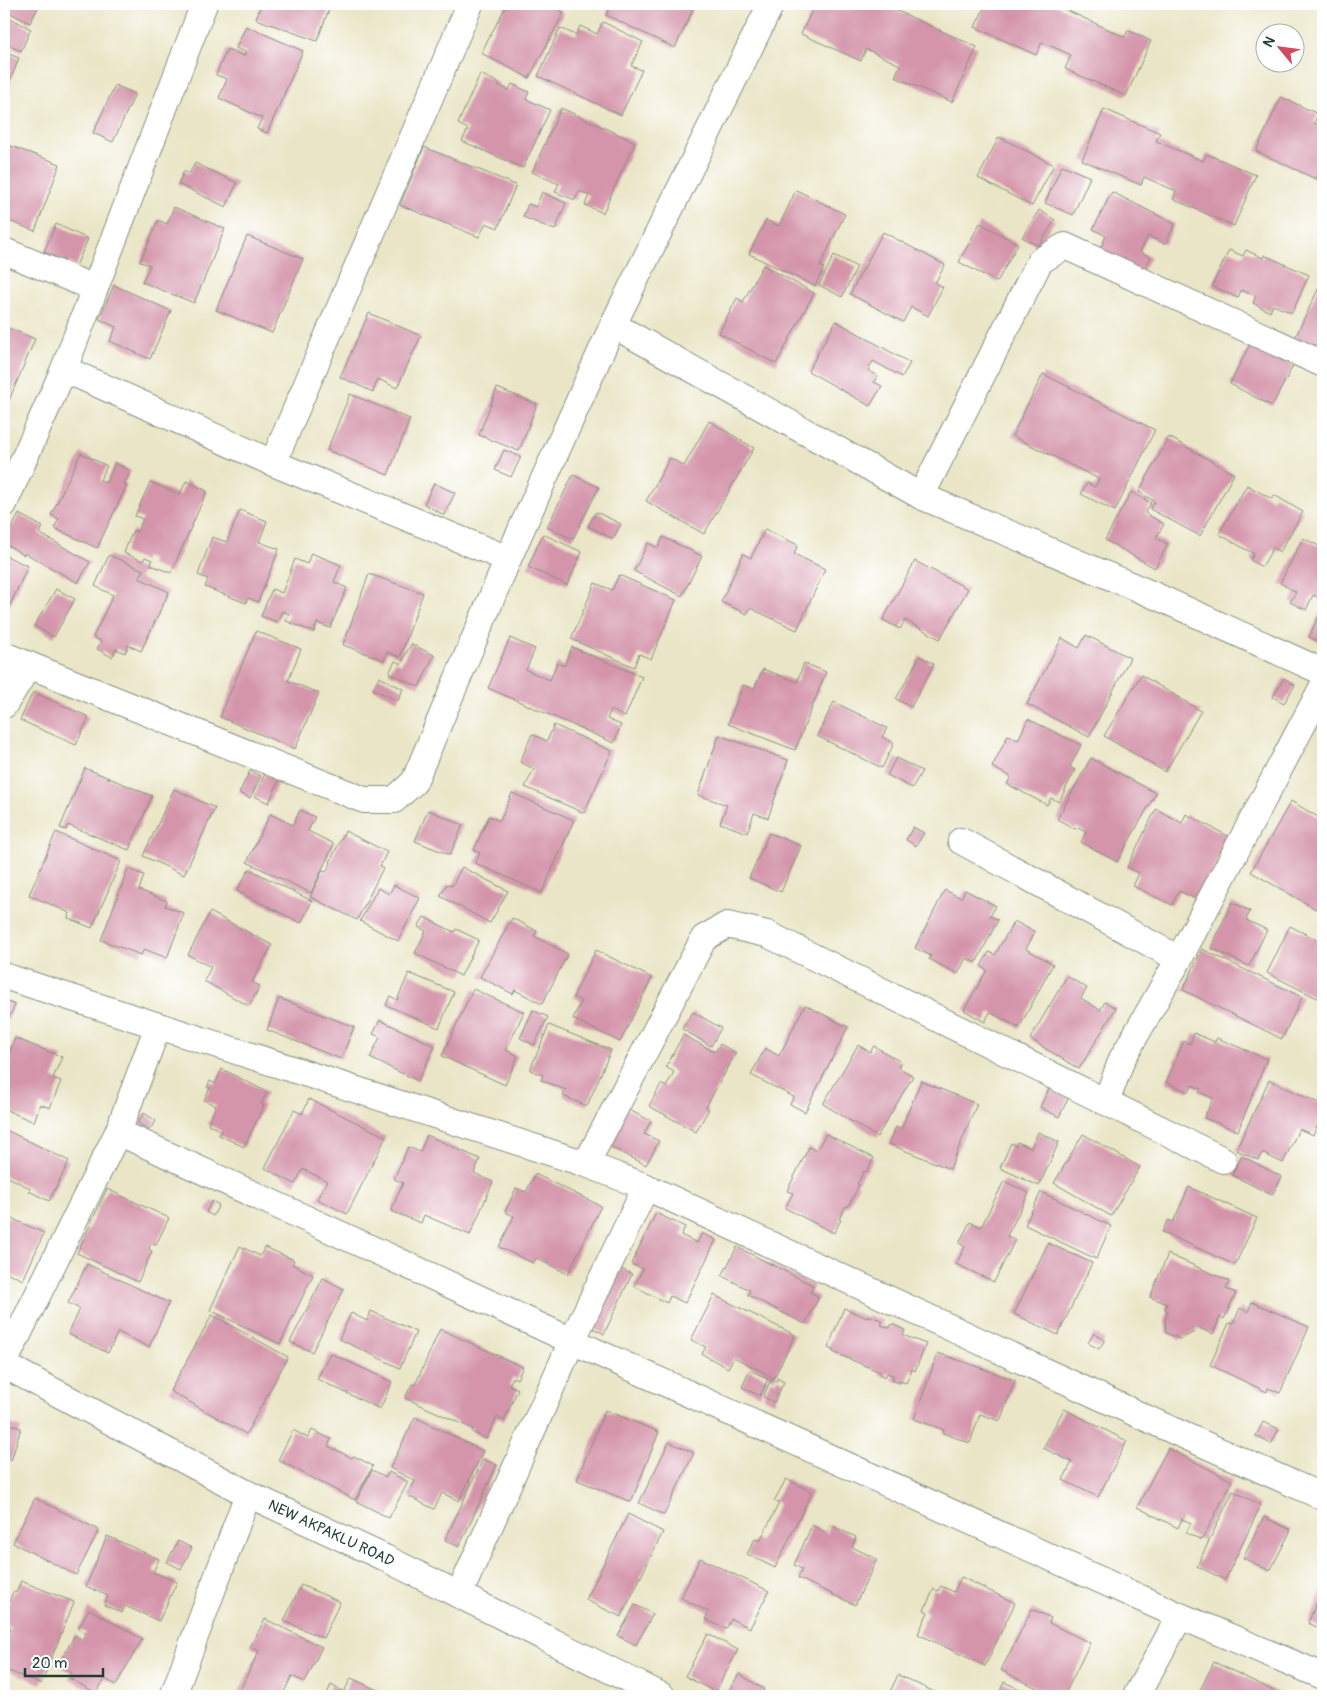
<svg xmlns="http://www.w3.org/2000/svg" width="1327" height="1700" viewBox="0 0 1327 1700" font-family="Pangolin,sans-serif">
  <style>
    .building { fill: #d495aa }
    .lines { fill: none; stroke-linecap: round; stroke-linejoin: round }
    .minor-casing { stroke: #84917d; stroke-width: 28 }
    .minor { stroke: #fff; stroke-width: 26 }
    .labels { text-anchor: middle; stroke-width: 4; stroke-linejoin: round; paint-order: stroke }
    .street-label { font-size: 15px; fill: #1f3d34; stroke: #fff }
  </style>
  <rect width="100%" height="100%" fill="#fff"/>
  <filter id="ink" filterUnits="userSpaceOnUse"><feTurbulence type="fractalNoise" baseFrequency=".02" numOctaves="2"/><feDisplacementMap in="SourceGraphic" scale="10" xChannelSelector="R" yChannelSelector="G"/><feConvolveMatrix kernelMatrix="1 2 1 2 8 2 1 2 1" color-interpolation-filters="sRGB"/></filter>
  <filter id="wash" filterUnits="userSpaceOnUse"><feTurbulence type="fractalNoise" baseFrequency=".0096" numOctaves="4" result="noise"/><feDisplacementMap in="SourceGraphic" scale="20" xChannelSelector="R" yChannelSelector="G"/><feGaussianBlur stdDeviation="1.12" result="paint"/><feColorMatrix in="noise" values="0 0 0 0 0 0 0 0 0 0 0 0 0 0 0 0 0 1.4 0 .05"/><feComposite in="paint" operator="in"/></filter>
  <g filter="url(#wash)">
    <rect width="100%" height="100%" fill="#eae5c6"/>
    <g id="blocks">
      <g class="building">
        <path d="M4 4H40L30 23 4 10Z"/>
        <path d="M261 4H331L317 41 256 19Z"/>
        <path d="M507 4H548L564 12 529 78 481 53Z"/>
        <path d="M586 4H598L596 9Z"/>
        <path d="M611 4H681L693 9 675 48 606 15Z"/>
        <path d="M815 4H882L977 47 952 102 895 77 900 65 866 49 861 61 801 34Z"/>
        <path d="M986 4H1053L1125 37 1128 30 1151 41 1126 96 1065 69 1071 55 1042 42 1036 55 975 27Z"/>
        <path d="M4 15 31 29 21 51 4 43Z"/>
        <path d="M603 22 643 42 631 66 642 70 621 115 538 76 560 28 576 35 580 26 597 34Z"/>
        <path d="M246 26 303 51 267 133 257 129 262 118 219 98 227 79 216 75 227 49 244 56 246 52 236 48Z"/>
        <path d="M4 52 19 58 4 97Z"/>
        <path d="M480 74 499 83 498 85 509 90 512 84 529 92 526 99 550 110 523 168 462 141 468 129 458 124Z"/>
        <path d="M115 85 135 94 113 142 93 133Z"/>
        <path d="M1281 97 1318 114 1314 123 1323 127V171L1320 169 1316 179 1256 151Z"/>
        <path d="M561 108 635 142 603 213 585 205 589 195 579 191 575 200 555 192 559 184 532 172Z"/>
        <path d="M1104 109 1160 133 1156 141 1203 161 1207 154 1256 175 1234 226 1173 199 1176 191 1144 177 1141 185 1082 160Z"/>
        <path d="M999 137 1054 165 1032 206 978 178Z"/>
        <path d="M8 145 60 164 35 231 4 219V155Z"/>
        <path d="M424 147 516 185 498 228 486 223 479 237 400 205Z"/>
        <path d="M195 163 237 183 226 207 178 184 184 171 189 174Z"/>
        <path d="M1062 165 1090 177 1073 215 1045 203Z"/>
        <path d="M796 190 845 214 820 266 824 268 815 286 749 254 766 220 779 226Z"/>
        <path d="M542 192 566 203 555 230 523 217 528 204 536 207Z"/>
        <path d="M1112 192 1175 224 1165 244 1148 236 1140 252 1151 257 1141 274 1100 249 1106 236 1093 229Z"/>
        <path d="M174 207 225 229 194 303 142 282 150 265 140 262 150 239 158 220 167 224Z"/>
        <path d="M1039 210 1055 220 1038 246 1022 237Z"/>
        <path d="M980 223 1018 244 997 282 959 262Z"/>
        <path d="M56 224 88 239 76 266 44 252Z"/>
        <path d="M883 232 945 265 935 283 943 287 928 316 911 307 903 322 850 294Z"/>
        <path d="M247 236 303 259 272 333 216 310Z"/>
        <path d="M1229 250 1243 256 1246 250 1263 258 1264 255 1309 275 1292 313 1273 305 1270 312 1253 303 1256 296 1241 290 1238 298 1212 286Z"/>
        <path d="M834 255 857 267 842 297 819 285Z"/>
        <path d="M763 265 814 293 776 364 719 333 737 298 743 302Z"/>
        <path d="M1322 281 1323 282V359L1292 344Z"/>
        <path d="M114 285 171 311 150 359 110 341 116 327 99 319Z"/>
        <path d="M369 313 421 336 397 388 378 379 373 392 340 377Z"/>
        <path d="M836 321 910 363 902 377 873 361 868 370 877 376 874 382 882 386 870 406 808 371Z"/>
        <path d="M4 326 35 339 7 405 4 403Z"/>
        <path d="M1251 342 1294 364 1272 406 1230 384Z"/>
        <path d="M1043 374 1155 430 1115 511 1081 494 1087 483 1095 487 1099 479 1012 436Z"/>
        <path d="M497 388 537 404 519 451 479 435Z"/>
        <path d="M350 394 410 419 388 475 327 450Z"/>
        <path d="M709 421 754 448 704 534 646 501 670 458 684 466Z"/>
        <path d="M1169 437 1234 474 1200 536 1150 509 1155 502 1139 492Z"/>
        <path d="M504 450 521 457 511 477 495 470Z"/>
        <path d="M81 453 107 466 100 480 106 483 115 463 131 471 124 484 127 485 97 548 54 528 59 519 51 515Z"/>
        <path d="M573 475 599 487 573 539 547 527Z"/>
        <path d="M186 481 207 491 171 573 151 565 152 560 145 557 143 561 124 553 133 530 137 532 143 519 135 516 150 482 180 495Z"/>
        <path d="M434 483 455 493 444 515 424 504Z"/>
        <path d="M1247 485 1272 499 1274 495 1303 512 1280 552 1273 548 1262 567 1250 560 1254 554 1219 534Z"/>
        <path d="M1323 491V501L1318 498Z"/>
        <path d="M1131 492 1151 503 1145 513 1164 524 1156 538 1168 544 1155 568 1105 540Z"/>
        <path d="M240 510 267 521 259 542 279 549 258 602 248 598 246 603 205 587 208 579 198 575 212 537 227 542Z"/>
        <path d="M596 512 621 524 613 539 588 526Z"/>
        <path d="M19 514 43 527 39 533 90 562 78 583 25 553 24 555 4 543Z"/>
        <path d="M765 529 798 545 794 554 825 569 797 630 750 608 747 614 721 602 743 554 751 558Z"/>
        <path d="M543 534 582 552 567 585 528 567Z"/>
        <path d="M663 537 702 556 682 596 634 571 648 543 658 548Z"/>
        <path d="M1303 538 1323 548V600L1313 595 1306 610 1290 602 1296 592 1280 583Z"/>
        <path d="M311 553 341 565 334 582 347 588 330 628 317 623 314 632 286 621 289 614 282 611 277 622 261 616 272 589 282 593 295 559 307 564Z"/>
        <path d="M4 555 28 566 4 618Z"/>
        <path d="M109 555 143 570 139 578 169 592 141 651 128 645 125 653 116 649 112 657 97 649 101 641 93 637 113 595 95 586Z"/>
        <path d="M915 561 968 589 940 639 905 620 900 629 883 620Z"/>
        <path d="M369 574 423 593 400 657 387 652 384 660 343 645Z"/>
        <path d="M619 575 676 600 651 659 639 654 634 667 571 639 595 583 612 590Z"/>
        <path d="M56 589 75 599 54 637 34 626Z"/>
        <path d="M1320 613 1323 615V644L1309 637Z"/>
        <path d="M256 631 301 649 288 681 319 693 295 749 220 717Z"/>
        <path d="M1086 635 1130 658 1089 737 1027 704 1062 638 1079 648Z"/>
        <path d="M510 638 535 649 526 670 550 680 557 663 564 666 572 647 642 677 625 717 611 710 607 719 621 725 614 743 488 688Z"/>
        <path d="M411 644 434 655 419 687 389 673 395 661 401 664Z"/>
        <path d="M920 656 934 664 911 707 896 699Z"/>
        <path d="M804 663 826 672 795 750 728 724 743 685 754 689 763 669 797 682Z"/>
        <path d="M1141 675 1201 711 1165 772 1104 736Z"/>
        <path d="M379 677 403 689 398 701 373 689Z"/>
        <path d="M1284 678 1295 685 1284 703 1273 697Z"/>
        <path d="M33 692 89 717 76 745 20 720Z"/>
        <path d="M834 702 887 728 882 737 894 743 882 768 817 736Z"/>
        <path d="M1028 719 1081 745 1070 767 1075 770 1059 802 1051 798 1047 805 1007 784 1011 777 992 767 1008 735 1018 740Z"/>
        <path d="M554 725 612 751 584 813 525 787 534 769 520 762 532 734 547 741Z"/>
        <path d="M719 735 788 760 768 818 754 813 747 833 720 823 727 805 698 795Z"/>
        <path d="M896 758 922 771 912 788 887 775Z"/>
        <path d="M1091 758 1156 793 1117 862 1081 842 1086 832 1076 827 1075 829 1057 819Z"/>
        <path d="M85 768 152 796 129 850 68 825 66 830 60 828Z"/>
        <path d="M250 771 261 776 250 798 239 793Z"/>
        <path d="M265 774 279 780 269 803 254 796Z"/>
        <path d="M174 789 215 808 184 875 143 856Z"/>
        <path d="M512 793 574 820 542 893 475 863 480 853 474 850 489 816 500 821Z"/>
        <path d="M1291 801 1323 820V913L1251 872Z"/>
        <path d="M1156 809 1182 823 1186 814 1230 837 1198 900 1179 891 1172 905 1133 886 1139 873 1127 867Z"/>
        <path d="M300 810 315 817 308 831 334 844 311 893 247 862 270 814 293 825Z"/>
        <path d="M428 810 463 825 450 855 415 841Z"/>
        <path d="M913 827 924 833 916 846 906 840Z"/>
        <path d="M345 831 387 852 380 866 383 868 357 920 310 897 322 871 326 872 331 863 330 862Z"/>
        <path d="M56 832 121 861 92 928 68 918 70 913 29 895Z"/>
        <path d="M769 833 801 846 781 892 749 878Z"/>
        <path d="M462 867 508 891 490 923 440 896 447 884 452 886Z"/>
        <path d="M128 869 144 875 139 890 167 901 165 906 184 913 167 958 144 949 141 955 101 940Z"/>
        <path d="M249 869 312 901 301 923 237 891Z"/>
        <path d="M394 885 420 898 398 941 360 921 378 888 389 894Z"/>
        <path d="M945 890 961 898 965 890 996 906 990 916 998 920 976 963 966 958 958 974 929 959 931 956 915 948Z"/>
        <path d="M1232 902 1250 911 1246 920 1267 930 1249 966 1211 948Z"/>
        <path d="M210 912 272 945 252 982 260 986 249 1006 204 981 211 967 188 955Z"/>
        <path d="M424 917 454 932 456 929 479 940 461 976 415 953 426 931 418 927Z"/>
        <path d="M512 918 537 931 534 936 568 954 542 1004 515 990 513 994 480 977Z"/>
        <path d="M1014 921 1035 932 1026 949 1053 964 1019 1028 990 1012 985 1022 964 1010 987 970 981 966 989 952 995 955Z"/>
        <path d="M1290 926 1323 943V1001L1267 973Z"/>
        <path d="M1202 949 1302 997 1282 1039 1183 990Z"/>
        <path d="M596 950 652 978 620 1042 573 1019 581 1001 573 997Z"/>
        <path d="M409 973 454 992 439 1028 386 1005 390 996 397 1000Z"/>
        <path d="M1067 976 1087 988 1081 998 1100 1010 1105 1002 1116 1008 1079 1069 1030 1039Z"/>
        <path d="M473 989 524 1012 506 1050 518 1056 505 1085 442 1056Z"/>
        <path d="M279 998 354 1027 341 1059 267 1030Z"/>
        <path d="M4 1000 15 1005 8 1020 4 1018Z"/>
        <path d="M805 1005 848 1027 805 1112 790 1104 794 1097 751 1075 765 1048 779 1056Z"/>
        <path d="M533 1010 548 1017 534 1045 520 1038Z"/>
        <path d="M693 1012 721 1028 711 1046 682 1029Z"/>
        <path d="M380 1020 435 1046 418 1081 370 1058 380 1037 373 1034Z"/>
        <path d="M549 1025 611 1050 587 1106 563 1096 566 1090 541 1080 543 1075 530 1070Z"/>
        <path d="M1194 1033 1215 1042 1217 1038 1267 1059 1238 1131 1204 1118 1213 1098 1199 1092 1201 1089 1192 1085 1189 1092 1166 1082 1184 1041 1190 1044Z"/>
        <path d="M683 1035 715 1052 720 1044 736 1053 706 1107 709 1109 696 1132 649 1106 661 1084 666 1087 674 1072 666 1067Z"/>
        <path d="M15 1038 62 1057 53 1078 61 1081 50 1108 40 1104 34 1122 4 1109V1066Z"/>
        <path d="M858 1045 870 1052 874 1046 901 1062 898 1067 913 1076 877 1137 823 1104Z"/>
        <path d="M222 1069 267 1092 261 1104 264 1105 244 1147 219 1135 221 1131 208 1124 216 1106 204 1100 210 1088 207 1087 210 1081 215 1084Z"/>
        <path d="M1269 1080 1323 1105V1112L1313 1135 1299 1129 1283 1163 1262 1153 1258 1160 1236 1150Z"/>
        <path d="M921 1081 977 1104 950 1169 889 1144 896 1127 901 1129Z"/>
        <path d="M1050 1087 1069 1097 1059 1117 1040 1107Z"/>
        <path d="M309 1099 386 1137 347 1214 317 1199 327 1181 303 1169 295 1184 265 1168 294 1110 302 1114Z"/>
        <path d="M625 1108 651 1121 644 1134 659 1141 646 1165 607 1145Z"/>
        <path d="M144 1113 156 1121 149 1130 138 1123Z"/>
        <path d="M4 1129 69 1161 49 1201 29 1191 30 1188 4 1175Z"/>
        <path d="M1038 1132 1059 1142 1039 1186 1000 1168 1011 1143 1016 1146 1017 1142 1031 1148Z"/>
        <path d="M826 1134 874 1158 866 1172 864 1171 857 1184 859 1185 848 1207 846 1206 839 1219 841 1220 834 1233 785 1208 793 1193 787 1191 809 1147 816 1151Z"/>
        <path d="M1083 1134 1140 1167 1111 1216 1054 1183Z"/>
        <path d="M427 1135 480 1159 474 1173 493 1182 470 1235 424 1215 421 1223 391 1211 403 1183 394 1179 408 1147 420 1152Z"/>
        <path d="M1242 1156 1282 1177 1272 1195 1232 1175Z"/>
        <path d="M535 1174 601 1206 568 1274 536 1258 533 1263 499 1247 514 1216 505 1212 516 1188 526 1192Z"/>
        <path d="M1004 1181 1029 1193 1007 1236 1015 1240 994 1282 956 1264 965 1247 959 1243 970 1222 981 1227Z"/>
        <path d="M1189 1187 1257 1218 1235 1265 1162 1232 1168 1220 1173 1222Z"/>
        <path d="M107 1189 169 1218 156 1245 151 1243 149 1249 152 1251 138 1282 77 1253Z"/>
        <path d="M1041 1192 1111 1226 1096 1259 1025 1225Z"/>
        <path d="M212 1201 219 1205 213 1216 206 1212Z"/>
        <path d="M656 1213 685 1227 681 1235 697 1243 702 1233 716 1240 685 1303 670 1296 667 1303 634 1286 643 1269 631 1264Z"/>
        <path d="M4 1215 44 1233 23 1280 4 1271Z"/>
        <path d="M1048 1243 1092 1263 1058 1335 1014 1314Z"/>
        <path d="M240 1246 260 1256 265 1247 294 1260 292 1264 313 1275 280 1344 210 1310Z"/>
        <path d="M737 1247 814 1286 810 1292 819 1297 805 1324 748 1295 750 1290 722 1276Z"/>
        <path d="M1168 1254 1229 1281 1226 1289 1236 1293 1224 1319 1220 1317 1213 1334 1197 1327 1195 1332 1180 1339 1166 1333 1165 1320 1168 1311 1165 1310 1167 1304 1150 1297Z"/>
        <path d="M87 1264 169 1303 149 1347 118 1332 108 1353 68 1334 80 1309 68 1303Z"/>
        <path d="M615 1266 632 1274 604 1334 587 1325Z"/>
        <path d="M323 1278 344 1289 312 1352 290 1342Z"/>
        <path d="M714 1295 795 1335 774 1378 734 1357 728 1368 702 1354 706 1347 691 1340Z"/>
        <path d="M1252 1302 1309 1327 1280 1393 1268 1388 1267 1392 1210 1365 1229 1323 1233 1324 1240 1308 1248 1312Z"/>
        <path d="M844 1308 867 1318 868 1315 883 1321 881 1325 890 1328 892 1324 905 1330 903 1335 926 1344 915 1371 912 1369 906 1383 900 1381 899 1383 892 1380 894 1376 887 1373 885 1377 879 1374 880 1372 833 1352 834 1351 828 1348Z"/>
        <path d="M371 1311 416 1332 400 1368 339 1339 351 1313 367 1321Z"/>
        <path d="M212 1315 288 1357 246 1434 170 1391Z"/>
        <path d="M440 1329 523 1367 517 1379 513 1377 509 1385 518 1389 504 1421 497 1417 486 1439 472 1432 473 1429 405 1398 412 1384 415 1385Z"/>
        <path d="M1094 1333 1105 1340 1099 1349 1088 1343Z"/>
        <path d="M330 1353 392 1382 380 1409 317 1379Z"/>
        <path d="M938 1353 1015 1380 1000 1421 980 1414 970 1443 943 1433 944 1430 914 1419Z"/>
        <path d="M750 1370 768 1379 760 1396 742 1387Z"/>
        <path d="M777 1378 784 1382 774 1402 763 1397 771 1379 776 1382Z"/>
        <path d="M1064 1409 1127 1441 1098 1497 1063 1480 1072 1462 1043 1448Z"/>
        <path d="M605 1410 659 1432 631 1502 577 1480Z"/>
        <path d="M415 1417 483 1451 459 1501 442 1493 434 1509 408 1496 415 1481 390 1468Z"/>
        <path d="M4 1422 21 1428 11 1461 4 1459Z"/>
        <path d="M1263 1422 1279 1429 1271 1444 1256 1436Z"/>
        <path d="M293 1430 308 1438 312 1430 331 1439 328 1446 352 1458 354 1456 373 1466 355 1500 278 1460Z"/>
        <path d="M669 1442 694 1453 664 1515 639 1503Z"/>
        <path d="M1168 1448 1232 1481 1202 1540 1186 1533 1191 1523 1182 1519 1178 1528 1137 1507Z"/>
        <path d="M483 1459 497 1465 459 1547 445 1540Z"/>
        <path d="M372 1470 386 1477 389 1472 408 1482 389 1518 356 1501Z"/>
        <path d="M786 1479 812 1492 775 1568 747 1554 755 1539 760 1541 779 1503 774 1501Z"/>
        <path d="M1233 1491 1261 1505 1225 1580 1197 1566Z"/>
        <path d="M35 1498 99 1530 76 1575 13 1543Z"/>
        <path d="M628 1514 663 1532 621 1617 586 1600Z"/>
        <path d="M1264 1517 1291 1530 1270 1571 1243 1558Z"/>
        <path d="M812 1525 827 1533 830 1525 856 1537 852 1547 877 1559 855 1605 798 1578 802 1569 794 1565Z"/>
        <path d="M107 1536 159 1559 153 1572 177 1582 159 1621 125 1606 122 1613 104 1605 108 1596 86 1586Z"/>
        <path d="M178 1541 192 1548 181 1569 167 1562Z"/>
        <path d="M700 1558 769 1591 750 1628 731 1619 726 1629 705 1619 709 1612 681 1598Z"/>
        <path d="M961 1577 1015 1603 985 1666 918 1634 928 1612 924 1610 934 1589 938 1591 941 1586 954 1592Z"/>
        <path d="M21 1581 74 1602 41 1684 4 1669V1646L11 1628 4 1625V1615L13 1592 16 1593Z"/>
        <path d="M301 1585 340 1602 323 1638 284 1621Z"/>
        <path d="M1323 1588V1630L1308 1623Z"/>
        <path d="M635 1605 653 1614 636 1645 618 1636Z"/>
        <path d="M89 1609 142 1639 116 1685 105 1679 96 1693 69 1678 72 1673 58 1665 75 1635 82 1640 86 1633 78 1629Z"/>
        <path d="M1032 1609 1051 1618 1049 1623 1090 1643 1064 1696H1053L1001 1670Z"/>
        <path d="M265 1619 322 1647 305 1682 292 1676 282 1696H237L259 1651 250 1647Z"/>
        <path d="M708 1634 738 1650 715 1692 685 1676Z"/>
        <path d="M1214 1662 1285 1696H1197Z"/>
        <path d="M739 1674 764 1689 760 1696H728L726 1695Z"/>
        <path d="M898 1675 943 1696H888Z"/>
        <path d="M351 1678 390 1696H326L331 1685 344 1692Z"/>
        <path d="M1004 1682 1035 1696H998Z"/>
      </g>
    </g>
  </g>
  <g filter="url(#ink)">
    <use href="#blocks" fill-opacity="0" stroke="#84917d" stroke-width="1"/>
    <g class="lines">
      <g class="minor-casing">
        <g id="minor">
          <path d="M4 251 94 288"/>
          <path d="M613 325 921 496 1158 597 1323 672"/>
          <path d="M64 369 273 463 508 559"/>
          <path d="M273 463 470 4"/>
          <path d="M921 496 1040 261 1065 246 1323 364"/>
          <path d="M4 504 64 369 204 4"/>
          <path d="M4 655 364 800H394L414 782 508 559 613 325 771 4"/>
          <path d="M4 705 29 665"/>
          <path d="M961 841 1179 959"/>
          <path d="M4 976 586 1164 646 1187 1174 1431 1323 1497"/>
          <path d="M1106 1102 1122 1059 1179 959 1323 686"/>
          <path d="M118 1132 572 1341 1180 1616 1323 1676"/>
          <path d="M586 1164 704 938 727 925 767 934 1223 1160"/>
          <path d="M4 1363 118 1132 158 1026"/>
          <path id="s1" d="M4 1365 248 1494 385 1558 662 1696"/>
          <path d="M459 1595 572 1341 646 1187"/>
          <path d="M173 1696 248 1494"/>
          <path d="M1136 1696 1180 1616"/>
        </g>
      </g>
      <use href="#minor" class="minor"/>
    </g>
  </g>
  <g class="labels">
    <g class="street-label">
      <text dy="5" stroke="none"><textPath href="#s1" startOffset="368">NEW AKPAKLU ROAD</textPath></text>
    </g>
  </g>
  <rect width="1327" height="1700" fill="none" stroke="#fff" stroke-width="20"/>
  <g transform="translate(1280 48) rotate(299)"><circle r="24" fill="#ffffff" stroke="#a5b1ae"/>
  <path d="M0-4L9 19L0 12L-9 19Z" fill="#d1495b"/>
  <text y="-8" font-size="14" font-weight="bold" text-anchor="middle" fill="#1f3d34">N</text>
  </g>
  <path d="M25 1668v8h78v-8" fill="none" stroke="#1f3d34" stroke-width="2.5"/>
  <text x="32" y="1668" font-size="15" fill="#1f3d34" stroke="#ffffff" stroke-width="4" paint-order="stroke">20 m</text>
</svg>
